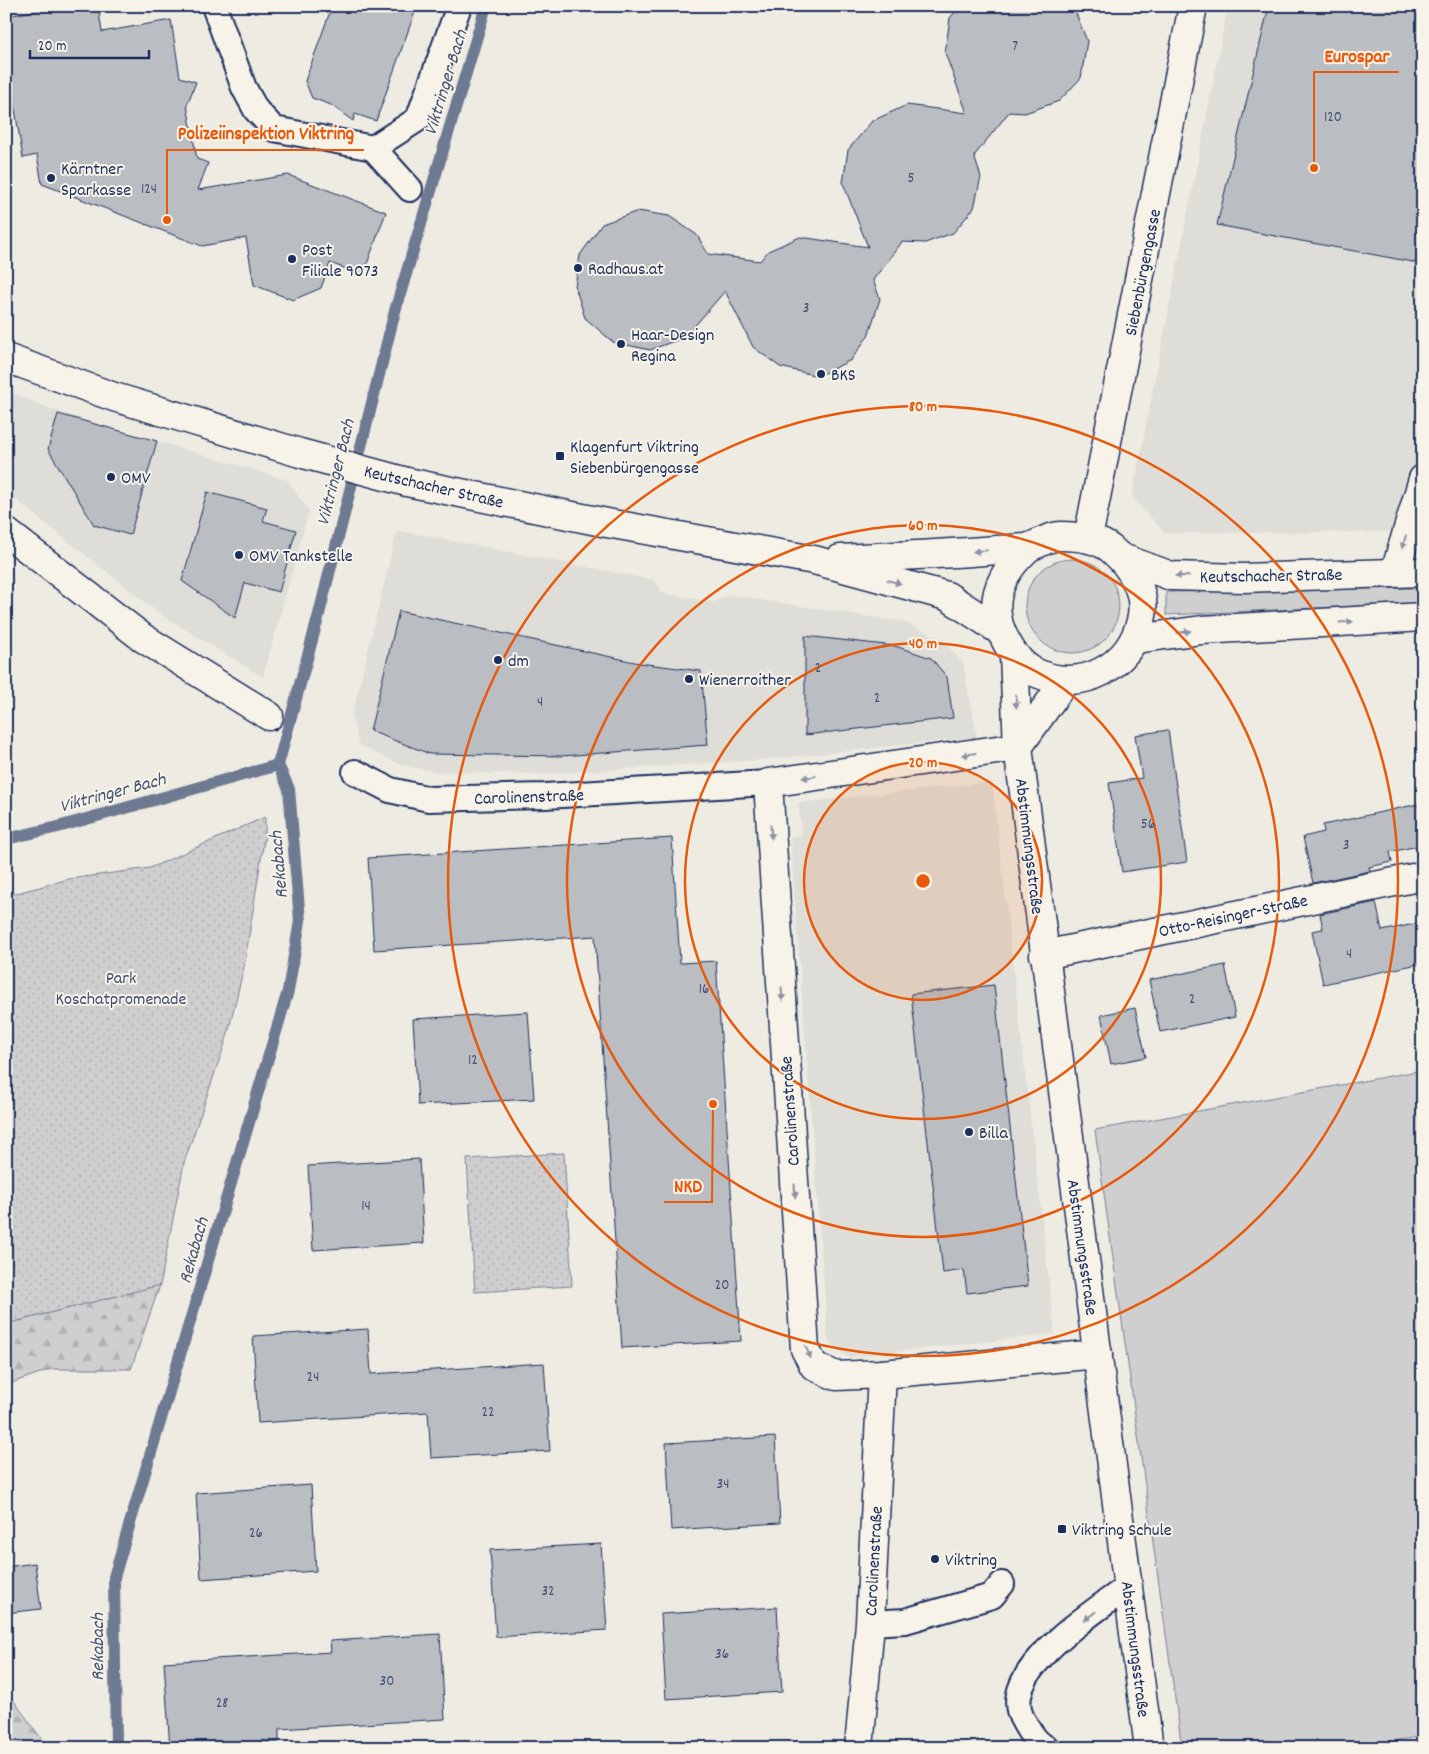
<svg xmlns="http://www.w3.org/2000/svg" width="1429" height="1754" viewBox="0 0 1429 1754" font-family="Dekko,sans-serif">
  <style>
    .built { fill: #deddd8 }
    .green { fill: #cfcfcf; stroke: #757f96 }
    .forest { fill: url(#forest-firs); stroke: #757f96 }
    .park { fill: url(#park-dots); stroke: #757f96 }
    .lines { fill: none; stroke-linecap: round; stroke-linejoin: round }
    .stream { stroke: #6e7992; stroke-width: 12 }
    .building { fill: #babdc2; stroke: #1b2f5e }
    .lane-casing { stroke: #1b2f5e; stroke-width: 28 }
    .street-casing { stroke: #1b2f5e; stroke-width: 31 }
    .secondary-casing { stroke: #1b2f5e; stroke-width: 31 }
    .lane { stroke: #f7f3e8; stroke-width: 24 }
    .street { stroke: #f7f3e8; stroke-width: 28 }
    .secondary { stroke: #f7f3e8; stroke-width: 28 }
    .oneway { fill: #8991a3 }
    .ring { fill: none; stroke: #e8590c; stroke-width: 2.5 }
    .poi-dot { fill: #1b2f5e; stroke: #f7f3e8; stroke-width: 2 }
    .labels { text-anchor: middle; stroke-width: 4; stroke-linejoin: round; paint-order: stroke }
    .number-label { font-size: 15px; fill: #435277 }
    .poi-label { font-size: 18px; fill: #1b2f5e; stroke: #f7f3e8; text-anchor: start }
    .street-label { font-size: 18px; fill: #1b2f5e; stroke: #f7f3e8 }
    .park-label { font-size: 18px; fill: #3f4f75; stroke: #f7f3e8 }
    .water-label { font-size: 19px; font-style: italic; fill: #455478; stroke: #f7f3e8 }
    .centre { fill: #e8590c; stroke: #f7f3e8; stroke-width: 2.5 }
    .ring-label { font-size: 15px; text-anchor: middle; font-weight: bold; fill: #e8590c; stroke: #f7f3e8; stroke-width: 4; stroke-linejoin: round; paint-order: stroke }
    .leader { fill: none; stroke: #e8590c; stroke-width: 2 }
    .callout-dot { fill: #e8590c; stroke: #f7f3e8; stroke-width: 2 }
    .callout-label { font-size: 19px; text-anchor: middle; font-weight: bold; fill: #e8590c; stroke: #f7f3e8; stroke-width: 4; stroke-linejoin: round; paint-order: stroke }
  </style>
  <defs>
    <pattern id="forest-firs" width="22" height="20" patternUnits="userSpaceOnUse" patternTransform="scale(1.25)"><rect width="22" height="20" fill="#cfcfcf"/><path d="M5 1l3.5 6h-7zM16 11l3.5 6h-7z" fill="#b1b2b4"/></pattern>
    <pattern id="park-dots" width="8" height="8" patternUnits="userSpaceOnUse" patternTransform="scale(1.25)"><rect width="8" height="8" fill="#cfcfcf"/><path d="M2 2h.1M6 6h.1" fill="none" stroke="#b1b2b4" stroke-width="1.8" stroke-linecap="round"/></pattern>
  </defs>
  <rect width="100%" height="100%" fill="#eeebe2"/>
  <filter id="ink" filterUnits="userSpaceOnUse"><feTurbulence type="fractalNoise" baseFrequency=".02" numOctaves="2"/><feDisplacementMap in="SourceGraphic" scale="10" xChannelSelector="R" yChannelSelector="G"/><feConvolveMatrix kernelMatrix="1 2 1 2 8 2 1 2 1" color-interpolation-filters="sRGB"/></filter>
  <g filter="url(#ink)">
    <g class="built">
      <path d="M1228 6H1423V532L1165 533 1132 497Z"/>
      <path d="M6 391 59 412 287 480 309 511 263 677 160 614 6 492Z"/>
      <path d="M397 530 654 580 663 593 713 602 729 595 904 622 942 639 963 663 977 737 761 760 541 774 436 772 399 764 359 745 352 716Z"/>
      <path d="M992 782 1055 1334 847 1357 828 1340 790 837 802 835 798 803Z"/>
    </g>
    <g class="green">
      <circle cx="1072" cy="606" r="47"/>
      <path d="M1423 588V603L1166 615V592Z"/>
      <path d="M1423 1070V1736L1352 1748H1182L1095 1130Z"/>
    </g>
    <g class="forest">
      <path d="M160 1285 131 1369H51L6 1385V1324Z"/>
      <path d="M6 1690 48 1748H6Z"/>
    </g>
    <g class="park">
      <path d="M265 817V834L244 967 227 1037 184 1163 160 1285 6 1324V896L69 879 150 868Z"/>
      <path d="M564 1153 572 1286 475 1292 467 1159Z"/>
    </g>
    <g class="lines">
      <g class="stream">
        <path d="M6 839 58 827 278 765 318 618 395 311 486 6"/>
        <path d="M116 1748 114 1577 288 991 300 921 289 789 278 765"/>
      </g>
    </g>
    <g class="building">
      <path d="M63 6H98L102 32 171 20 180 77 196 82 187 105 197 159 208 163 198 190 288 175 386 212 363 275 330 263 321 288 293 300 254 285 246 238 202 246 42 184 37 155 23 158 6 55V16Z"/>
      <path d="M332 6H417L376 121 355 114 353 121 331 105 312 98 305 81Z"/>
      <path d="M960 6H1073L1087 41 1081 78 1059 101 1025 113 1009 112 974 156 981 177 974 208 953 233 925 243 902 242 873 280 880 299 868 336 851 360 818 376 780 367 753 347 725 291 685 337 650 350 613 342 585 318 575 286 580 255 602 224 638 211 669 216 697 235 708 254 760 261 768 251 800 237 868 247 843 183 848 150 872 121 907 105 967 113 945 53 950 18Z"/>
      <path d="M1269 6H1423V264L1217 225Z"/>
      <path d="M58 414 157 441 130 535 94 525 48 449Z"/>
      <path d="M207 492 267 508 263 521 296 530 279 592 245 583 235 618 182 581Z"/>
      <path d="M399 611 639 663 701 671 708 745 562 756 430 754 370 731Z"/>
      <path d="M805 636 895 646 931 658 947 677 953 718 805 735Z"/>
      <path d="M1168 730 1187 862 1122 872 1109 783 1142 778 1135 735Z"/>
      <path d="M1418 804 1423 827V845L1390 852 1392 862 1369 867 1370 871 1313 883 1303 837 1324 832 1323 825Z"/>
      <path d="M672 838 680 963 716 961 741 1341 622 1348 595 936 374 950 368 858Z"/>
      <path d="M1376 902 1382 931 1423 922V963L1323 984 1312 931 1323 929 1320 914Z"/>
      <path d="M1225 965 1235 1017 1160 1032 1149 980Z"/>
      <path d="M994 985 1028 1286 967 1293 964 1270 943 1273 911 994Z"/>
      <path d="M1135 1008 1146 1057 1111 1064 1101 1015Z"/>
      <path d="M528 1012 534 1099 418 1105 413 1019Z"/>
      <path d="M419 1159 424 1243 313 1250 308 1166Z"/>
      <path d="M368 1329 371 1374 544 1363 550 1451 431 1458 428 1412 258 1423 253 1336Z"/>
      <path d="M775 1437 780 1523 671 1530 666 1443Z"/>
      <path d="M311 1485 316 1571 201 1579 196 1493Z"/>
      <path d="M601 1544 607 1630 496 1637 490 1550Z"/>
      <path d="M35 1563 41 1609 6 1613V1567Z"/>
      <path d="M777 1607 782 1692 666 1699 661 1614Z"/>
      <path d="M440 1634 445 1719 279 1729V1742L170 1748 164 1662 331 1652 330 1641Z"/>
    </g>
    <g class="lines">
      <g class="lane-casing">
        <g id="lane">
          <path d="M214 6 244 88 256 110 274 129 373 148 410 189"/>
          <path d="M373 148 418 119 459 6"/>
          <path d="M355 772 390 790 429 799 545 796 768 783"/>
          <path d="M870 1623 905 1621 992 1596 1002 1584"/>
          <path d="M1047 1748C1036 1744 1030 1732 1024 1722 993 1673 1096 1612 1128 1586"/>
        </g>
      </g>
      <g class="street-casing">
        <g id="street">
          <path d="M6 532 143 638 269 716"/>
          <path d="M1088 538 1193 6"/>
          <path d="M1395 572 1423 479"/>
          <path d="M1014 655 1018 747 1149 1748"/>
          <path d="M1018 747 768 783 805 1349 814 1366 836 1376 882 1374 1098 1354"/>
          <path d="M1018 747 1065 681"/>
          <path d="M1044 955 1423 876"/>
          <path d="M859 1748 870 1623 882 1374"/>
        </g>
      </g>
      <g class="secondary-casing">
        <g id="secondary">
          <path d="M6 358 114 397 300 453 407 482 607 523 814 560 947 596 999 630"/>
          <path d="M1122 558 1171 576 1244 578 1423 572"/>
          <path d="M840 559C902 556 963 553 1025 548 1037 546 1048 536 1060 536 1078 536 1097 538 1111 549 1131 566 1148 593 1141 621 1129 667 1083 692 1039 674 1025 669 1013 655 1007 643 985 605 999 574 1029 547"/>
          <path d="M1136 639 1202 630 1423 617"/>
        </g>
      </g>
      <use href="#lane" class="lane"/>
      <use href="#street" class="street"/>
      <use href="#secondary" class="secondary"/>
    </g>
    <defs><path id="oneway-solid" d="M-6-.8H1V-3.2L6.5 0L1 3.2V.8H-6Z" transform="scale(1.25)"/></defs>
    <g class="oneway">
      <use href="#oneway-solid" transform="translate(1404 542) rotate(106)"/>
      <use href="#oneway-solid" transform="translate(980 551) rotate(175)"/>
      <use href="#oneway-solid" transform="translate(1182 576) rotate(-178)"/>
      <use href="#oneway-solid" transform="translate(894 582) rotate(15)"/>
      <use href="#oneway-solid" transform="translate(1346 622) rotate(-3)"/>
      <use href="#oneway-solid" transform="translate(1184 632) rotate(-8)"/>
      <use href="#oneway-solid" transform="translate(1016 701) rotate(87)"/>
      <use href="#oneway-solid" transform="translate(969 754) rotate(172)"/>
      <use href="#oneway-solid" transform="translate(809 777) rotate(172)"/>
      <use href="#oneway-solid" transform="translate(771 832) rotate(86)"/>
      <use href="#oneway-solid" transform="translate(782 994) rotate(86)"/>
      <use href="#oneway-solid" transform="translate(795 1191) rotate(86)"/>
      <use href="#oneway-solid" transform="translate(808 1352) rotate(68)"/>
      <use href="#oneway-solid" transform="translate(1090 1616) rotate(142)"/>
    </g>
  </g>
  <circle cx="923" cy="881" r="119" fill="#e8590c" fill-opacity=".12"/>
  <g class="ring">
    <circle cx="923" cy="881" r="119"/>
    <circle cx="923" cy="881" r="238"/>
    <circle cx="923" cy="881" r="356"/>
    <circle cx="923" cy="881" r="475"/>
  </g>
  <g class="poi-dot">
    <circle cx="51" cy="178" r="5"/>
    <circle cx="292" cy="259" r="5"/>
    <circle cx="578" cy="268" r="5"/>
    <circle cx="621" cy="344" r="5"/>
    <circle cx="821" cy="374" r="5"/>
    <rect x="555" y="451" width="10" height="10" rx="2.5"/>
    <circle cx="111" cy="477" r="5"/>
    <circle cx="239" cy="555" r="5"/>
    <circle cx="498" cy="660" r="5"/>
    <circle cx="689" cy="679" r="5"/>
    <circle cx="969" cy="1132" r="5"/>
    <rect x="1057" y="1524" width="10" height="10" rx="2.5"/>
    <circle cx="935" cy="1559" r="5"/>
  </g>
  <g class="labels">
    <g class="number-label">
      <text x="1015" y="50">7</text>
      <text x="1333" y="121">120</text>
      <text x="911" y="182">5</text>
      <text x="149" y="193">124</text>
      <text x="806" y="312">3</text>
      <text x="818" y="672">2</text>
      <text x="877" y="702">2</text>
      <text x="540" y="706">4</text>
      <text x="1148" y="828">56</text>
      <text x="1346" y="849">3</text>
      <text x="1349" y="958">4</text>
      <text x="704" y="993">16</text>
      <text x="1192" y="1003">2</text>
      <text x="473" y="1064">12</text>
      <text x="366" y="1210">14</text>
      <text x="722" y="1289">20</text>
      <text x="313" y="1381">24</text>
      <text x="488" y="1416">22</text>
      <text x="723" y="1488">34</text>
      <text x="256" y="1537">26</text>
      <text x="548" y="1595">32</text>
      <text x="722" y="1658">36</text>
      <text x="387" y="1685">30</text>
      <text x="222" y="1707">28</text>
    </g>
    <g class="poi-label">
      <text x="61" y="174">Kärntner<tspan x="61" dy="21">Sparkasse</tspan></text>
      <text x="302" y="255">Post<tspan x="302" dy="21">Filiale 9073</tspan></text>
      <text x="588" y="274">Radhaus.at</text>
      <text x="631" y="340">Haar-Design<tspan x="631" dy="21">Regina</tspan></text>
      <text x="831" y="380">BKS</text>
      <text x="570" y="452">Klagenfurt Viktring<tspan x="570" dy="21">Siebenbürgengasse</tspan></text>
      <text x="121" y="483">OMV</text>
      <text x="249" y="561">OMV Tankstelle</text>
      <text x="508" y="666">dm</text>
      <text x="699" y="685">Wienerroither</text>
      <text x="979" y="1138">Billa</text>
      <text x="1072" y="1535">Viktring Schule</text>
      <text x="945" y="1565">Viktring</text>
    </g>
    <g class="street-label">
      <text transform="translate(1142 272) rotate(-79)" y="6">Siebenbürgengasse</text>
      <text transform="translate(434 486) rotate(13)" y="6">Keutschacher Straße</text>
      <text transform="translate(1271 575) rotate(-1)" y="6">Keutschacher Straße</text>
      <text transform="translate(529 796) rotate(-2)" y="6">Carolinenstraße</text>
      <text transform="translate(1030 846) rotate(83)" y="6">Abstimmungsstraße</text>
      <text transform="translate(1233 915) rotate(-12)" y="6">Otto-Reisinger-Straße</text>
      <text transform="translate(789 1111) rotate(-94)" y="6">Carolinenstraße</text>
      <text transform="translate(1083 1247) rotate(82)" y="6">Abstimmungsstraße</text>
      <text transform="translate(873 1561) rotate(-87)" y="6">Carolinenstraße</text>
      <text transform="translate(1136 1649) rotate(83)" y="6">Abstimmungsstraße</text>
    </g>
    <g class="park-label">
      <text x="121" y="983">Park<tspan x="121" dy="21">Koschatpromenade</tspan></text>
    </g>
    <g class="water-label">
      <text transform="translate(444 82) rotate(-73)" y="7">Viktringer Bach</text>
      <text transform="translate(334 472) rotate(-76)" y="7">Viktringer Bach</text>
      <text transform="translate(112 791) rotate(-15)" y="7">Viktringer Bach</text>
      <text transform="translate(277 865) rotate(-95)" y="7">Rekabach</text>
      <text transform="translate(192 1250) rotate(-74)" y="7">Rekabach</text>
      <text transform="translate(96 1647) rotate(-90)" y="7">Rekabach</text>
    </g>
  </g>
  <circle cx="923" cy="881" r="8" class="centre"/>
  <g class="ring-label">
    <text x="923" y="411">80 m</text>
    <text x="923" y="530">60 m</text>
    <text x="923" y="648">40 m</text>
    <text x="923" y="767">20 m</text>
  </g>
  <path class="leader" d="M1314 168L1314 72H1399M167 220L167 150H364M713 1104L712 1202H664"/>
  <g class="callout-dot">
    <circle cx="1314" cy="168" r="5"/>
    <circle cx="167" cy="220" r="5"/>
    <circle cx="713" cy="1104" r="5"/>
  </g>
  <g class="callout-label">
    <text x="1357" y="62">Eurospar</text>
    <text x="266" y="139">Polizeiinspektion Viktring</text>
    <text x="688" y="1192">NKD</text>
  </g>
  <rect width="1429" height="1754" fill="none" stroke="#f7f3e8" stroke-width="25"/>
  <rect x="12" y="12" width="1404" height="1729" fill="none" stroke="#1b2f5e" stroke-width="2" filter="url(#ink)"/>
  <path d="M30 50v8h119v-8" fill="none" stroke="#1b2f5e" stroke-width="2.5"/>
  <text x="38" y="50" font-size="15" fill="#1b2f5e" stroke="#f7f3e8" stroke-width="4" paint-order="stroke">20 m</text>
</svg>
